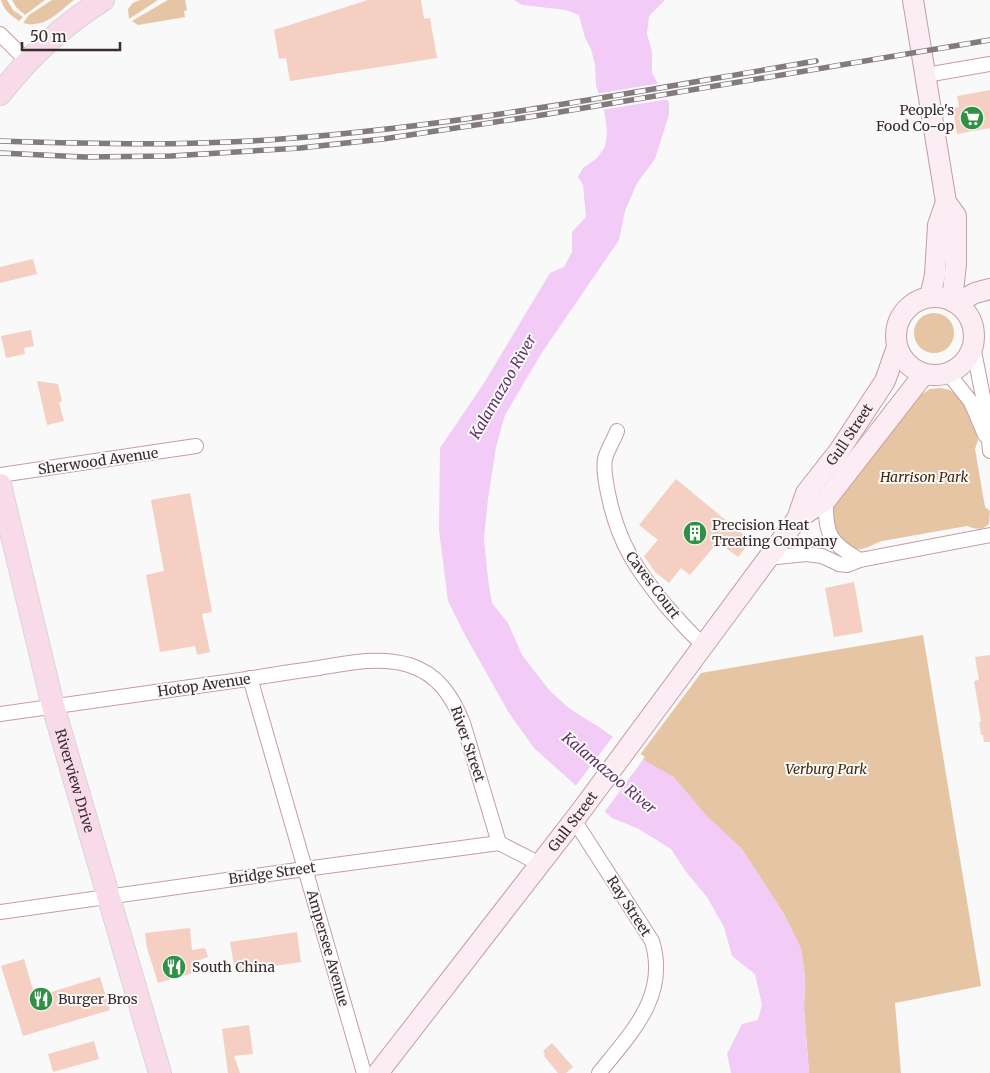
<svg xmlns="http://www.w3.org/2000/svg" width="990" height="1073" viewBox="0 0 990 1073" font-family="Merriweather,serif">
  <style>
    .green { fill: #e5c5a3 }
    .water { fill: #f2cbf7 }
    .pier { fill: #f9f9f9 }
    .building { fill: #f4cfc2 }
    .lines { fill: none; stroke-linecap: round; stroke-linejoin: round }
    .street-casing { stroke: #c59ea0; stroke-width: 16 }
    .secondary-casing { stroke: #c59ea0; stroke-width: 22 }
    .primary-casing { stroke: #d8d5d5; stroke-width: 24 }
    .street { stroke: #fff; stroke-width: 14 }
    .secondary { stroke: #fcecf4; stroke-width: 20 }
    .primary { stroke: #f9dae9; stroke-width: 22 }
    .rail-casing { stroke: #837a7b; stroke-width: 5.5 }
    .rail { stroke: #f9f9f9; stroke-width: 4; stroke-dasharray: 11; stroke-linecap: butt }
    .labels { text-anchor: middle; stroke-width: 4; stroke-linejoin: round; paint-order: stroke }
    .poi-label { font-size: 14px; fill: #3a2b2c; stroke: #f9f9f9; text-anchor: start }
    .street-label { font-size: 14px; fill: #3a2b2c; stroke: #f9f9f9 }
    .park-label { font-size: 14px; font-style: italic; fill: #442906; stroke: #f9f9f9 }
    .water-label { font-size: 15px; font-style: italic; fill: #613368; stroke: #f9f9f9 }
  </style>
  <rect width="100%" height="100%" fill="#f9f9f9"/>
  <g class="green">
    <path d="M1 0H7L13 10 23 17 19 21C10 15 4 10 1 0Z"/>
    <path d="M12 0H45L25 15 16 7Z"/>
    <path d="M52 0H74C58 12 45 29 23 23L29 15Z"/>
    <path d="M140 0H158L129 19 128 9 133 3Z"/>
    <path d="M168 0H185L187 10 184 11 185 17 138 25 132 21Z"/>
    <circle cx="934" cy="333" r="20"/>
    <path d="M941 388 950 390 962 399 975 426 978 440 975 449 985 507 990 511 989 524C982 531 975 529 967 526L882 541C875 543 867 549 860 549 848 551 837 537 833 527 831 521 832 513 832 506L918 397 930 389Z"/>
    <path d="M923 635 981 986 895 1003 901 1073H809L804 1009 805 977 801 949 784 914 741 848 639 756 701 673Z"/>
  </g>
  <path class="water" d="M514 0H665L649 16 647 34 652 52V73L669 103V115L655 159 637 183 625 211 619 240 541 354 505 415 496 447 488 499 484 539 488 579 492 603 508 623 522 655 550 691 570 709 602 729 646 761 674 777 706 815 741 848 759 875 784 914 801 949 805 977 804 1009 809 1073H731L727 1054 742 1024 758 1020 762 1005 755 974 732 956 724 927 707 897 687 873 671 849 639 829 612 818 534 748 509 713 465 635 448 601 439 530 440 448 484 383 550 273 564 267 572 252V232L586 217 583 185 578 177 583 168 597 158 605 147 607 133 605 115 596 85 595 65 591 49 585 38 579 15 566 10 522 5Z"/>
  <g class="pier">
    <path d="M661 83 669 99 601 110 596 94Z"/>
    <path d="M614 735 645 757 603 814 574 788Z"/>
  </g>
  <g class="building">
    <path d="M368 0H421L424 19 430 18 437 58 290 81 286 58 279 59 274 30Z"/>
    <path d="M990 90V128L957 134 953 108 959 107 957 96Z"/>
    <path d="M33 259 37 274 0 283V267Z"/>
    <path d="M31 330 34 346 24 348 25 354 6 358 1 336Z"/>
    <path d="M37 381 58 384 62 401 59 403 64 421 47 425Z"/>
    <path d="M676 479 751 541 738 557 718 542 690 575 681 568 669 583 655 572 644 556 658 540 639 525Z"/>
    <path d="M190 493 212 612 202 614 210 652 197 655 195 646 160 652 146 575 164 571 151 500Z"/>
    <path d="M854 582 863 632 834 637 825 588Z"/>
    <path d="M990 655V742H984L983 735H981L979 722H981L974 681 979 680 975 657Z"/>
    <path d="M190 928 192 950 205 948 208 957 194 962 196 972 158 983 147 948 145 933Z"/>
    <path d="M297 932 301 962 235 972 230 942Z"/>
    <path d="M24 959 35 997 100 977 110 1010 23 1036 1 966Z"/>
    <path d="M249 1025 253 1054 234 1056 240 1073H228L222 1029Z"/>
    <path d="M94 1041 99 1059 53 1072 48 1054Z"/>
    <path d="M552 1043 573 1067 566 1073H558L544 1056 545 1054 543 1051Z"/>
  </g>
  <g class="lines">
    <g class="street-casing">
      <g id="street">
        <path d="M0 34 28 62"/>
        <path d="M926 75 990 64"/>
        <path d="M973 346 987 417 990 451"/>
        <path d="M948 373 971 402 985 435"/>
        <path d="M617 431C614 440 607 450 605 459 603 470 606 483 608 493 618 543 636 569 667 607 679 620 690 634 704 645"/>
        <path d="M0 475 196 446"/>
        <path d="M826 500C825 535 830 543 860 560"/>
        <path d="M767 558 806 554 822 556 839 564 847 565 860 560 990 535"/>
        <path d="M250 678 364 1073"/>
        <path d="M0 714C82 702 165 691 247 679 271 675 295 671 319 668 347 663 380 656 409 665 438 674 452 696 463 723L499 843"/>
        <path d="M574 820 652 941C669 996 631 1033 599 1073"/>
        <path d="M0 912 305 869 499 843 540 864"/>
      </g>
    </g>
    <g class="secondary-casing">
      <g id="secondary">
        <path d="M913 0 946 202 956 216V264L952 301"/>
        <circle cx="935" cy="336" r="39"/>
        <path d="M930 297 935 275 938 225 946 202"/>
        <path d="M956 303 975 293 990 289"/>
        <path d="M797 519 826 500 924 374"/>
        <path id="s1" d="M378 1073 578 815 797 519 806 493 839 451 885 381 897 347"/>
      </g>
    </g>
    <g class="primary-casing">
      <g id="primary">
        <path d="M0 94C29 57 63 25 103 0"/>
        <path id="s2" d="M0 485 53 706 160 1073"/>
      </g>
    </g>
    <use href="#street" class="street"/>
    <use href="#secondary" class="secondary"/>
    <use href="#primary" class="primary"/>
    <g class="rail-casing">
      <g id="rail">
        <path d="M0 141C94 144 187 146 281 139 461 126 639 91 816 61"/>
        <path d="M0 153 84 157 171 156 300 148 383 139 542 115 990 40"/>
      </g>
    </g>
    <use href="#rail" class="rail"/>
  </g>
  <defs>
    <g id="supermarket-disc" transform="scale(1.25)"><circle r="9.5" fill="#309043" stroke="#f9f9f9"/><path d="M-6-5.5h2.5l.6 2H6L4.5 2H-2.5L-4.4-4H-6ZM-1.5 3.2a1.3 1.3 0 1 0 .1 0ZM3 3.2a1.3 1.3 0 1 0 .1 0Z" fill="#fff"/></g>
    <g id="building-disc" transform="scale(1.25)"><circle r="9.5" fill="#309043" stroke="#f9f9f9"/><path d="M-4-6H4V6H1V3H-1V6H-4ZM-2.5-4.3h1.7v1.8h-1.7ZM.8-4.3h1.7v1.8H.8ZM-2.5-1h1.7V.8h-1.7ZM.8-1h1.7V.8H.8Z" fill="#fff"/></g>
    <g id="restaurant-disc" transform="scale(1.25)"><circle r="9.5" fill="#309043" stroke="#f9f9f9"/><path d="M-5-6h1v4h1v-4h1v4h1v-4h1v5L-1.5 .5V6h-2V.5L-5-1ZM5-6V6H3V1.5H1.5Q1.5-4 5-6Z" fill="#fff"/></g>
  </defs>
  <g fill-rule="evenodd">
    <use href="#supermarket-disc" x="972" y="118"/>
    <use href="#building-disc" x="695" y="533"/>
    <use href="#restaurant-disc" x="174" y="967"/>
    <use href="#restaurant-disc" x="41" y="999"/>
  </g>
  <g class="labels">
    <g class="poi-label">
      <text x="954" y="115" text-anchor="end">People's<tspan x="954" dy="16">Food Co-op</tspan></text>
      <text x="712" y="530">Precision Heat<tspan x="712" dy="16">Treating Company</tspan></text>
      <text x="192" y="972">South China</text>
      <text x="58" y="1004">Burger Bros</text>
    </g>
    <g class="street-label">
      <text dy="5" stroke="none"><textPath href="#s1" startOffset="795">Gull Street</textPath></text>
      <text transform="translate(98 461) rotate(-8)" y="5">Sherwood Avenue</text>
      <text transform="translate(653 585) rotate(53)" y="5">Caves Court</text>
      <text transform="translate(204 685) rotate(-8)" y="5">Hotop Avenue</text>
      <text transform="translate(468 744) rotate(71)" y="5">River Street</text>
      <text dy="5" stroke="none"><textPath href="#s2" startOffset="305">Riverview Drive</textPath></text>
      <text dy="5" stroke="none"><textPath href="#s1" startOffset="318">Gull Street</textPath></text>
      <text transform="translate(272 873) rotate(-8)" y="5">Bridge Street</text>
      <text transform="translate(629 906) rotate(57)" y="5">Ray Street</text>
      <text transform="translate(328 948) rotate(74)" y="5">Ampersee Avenue</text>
    </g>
    <g class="park-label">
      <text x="924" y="482">Harrison Park</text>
      <text x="826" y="774">Verburg Park</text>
    </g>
    <g class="water-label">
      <text transform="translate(503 387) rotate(-60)" y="5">Kalamazoo River</text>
      <text transform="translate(609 773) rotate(40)" y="5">Kalamazoo River</text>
    </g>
  </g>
  <path d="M22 42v8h98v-8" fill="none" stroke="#3a2b2c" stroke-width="2.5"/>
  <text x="30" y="42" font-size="15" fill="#3a2b2c" stroke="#f9f9f9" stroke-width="4" paint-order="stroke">50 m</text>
</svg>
